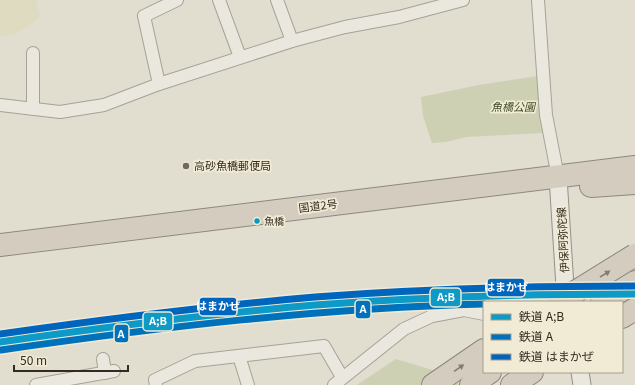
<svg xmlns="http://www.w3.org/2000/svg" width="635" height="385" viewBox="0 0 635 385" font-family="Georgia,'Noto Sans JP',serif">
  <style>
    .farmland { fill: #dfdbc1 }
    .green { fill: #ced0b3 }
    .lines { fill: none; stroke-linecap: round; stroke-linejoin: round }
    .street-casing { stroke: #a6a297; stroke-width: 14 }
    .secondary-casing { stroke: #969187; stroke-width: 19 }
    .highway-casing { stroke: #8c887e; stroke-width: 24 }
    .street { stroke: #eae7df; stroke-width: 12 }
    .secondary { stroke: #eae7df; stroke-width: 17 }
    .highway { stroke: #d4cdbf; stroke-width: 22 }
    .highway-bridge-casing { stroke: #8c887e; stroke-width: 24; stroke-linecap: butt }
    .highway-bridge { stroke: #d4cdbf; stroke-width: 22 }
    .rail-1-casing { stroke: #f1ebd5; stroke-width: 10 }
    .rail-2-casing { stroke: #f1ebd5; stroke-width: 10 }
    .rail-3-casing { stroke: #f1ebd5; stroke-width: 10 }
    .rail-1 { stroke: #0d9ac7; stroke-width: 7 }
    .rail-2 { stroke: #0072bc; stroke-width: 7 }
    .rail-3 { stroke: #0065bd; stroke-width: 7 }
    .oneway { fill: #847c70 }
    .poi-dot { fill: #71695d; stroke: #f1ebd5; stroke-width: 1.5 }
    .bus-dot { fill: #059cbd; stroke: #f1ebd5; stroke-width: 1.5 }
    .labels { text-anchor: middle; stroke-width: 3.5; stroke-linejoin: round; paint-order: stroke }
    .bus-label { font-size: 10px; fill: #342b20; stroke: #f1ebd5; text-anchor: start }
    .park-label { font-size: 11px; font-style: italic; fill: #434e29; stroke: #f1ebd5 }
    .poi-label { font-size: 11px; fill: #342b20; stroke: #f1ebd5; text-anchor: start }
    .street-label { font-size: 11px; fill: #342b20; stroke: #f1ebd5 }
    .line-badge { stroke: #f1ebd5; stroke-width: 1.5 }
    .badge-label { font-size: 11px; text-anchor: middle; font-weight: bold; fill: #fff }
  </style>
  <rect width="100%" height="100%" fill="#e1ddcf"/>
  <path class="farmland" d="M0 0H36L40 16 29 26 14 34 0 37Z"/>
  <g class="green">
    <path d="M538 76 543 133 466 137 446 142 432 143 423 116 421 97 479 85Z"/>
    <path d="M396 359 449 375 460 385H357Z"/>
  </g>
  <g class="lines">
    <g class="street-casing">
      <g id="street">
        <path d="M219 0 240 57"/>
        <path d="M277 0 292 41"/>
        <path d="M538 0 546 115 558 177"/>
        <path d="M159 84 144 16 177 0"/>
        <path d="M0 105 60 112 104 105 159 84 292 41 345 27 399 17 463 0"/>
        <path d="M33 109V53"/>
        <path d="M239 356 248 385"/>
        <path d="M103 359 105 373"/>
        <path d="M36 385 114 371"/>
        <path d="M156 385 155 380 195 361 324 346 342 377"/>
        <path d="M334 385 404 329 432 316 464 310 484 314"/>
      </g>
    </g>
    <g class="secondary-casing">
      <g id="secondary">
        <path d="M558 177 565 287 568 302"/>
        <path d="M580 372 582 385"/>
      </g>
    </g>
    <g class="highway-casing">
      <g id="highway">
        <path d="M591 186 635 183"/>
        <path d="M0 245 635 167"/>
        <path d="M602 302 635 282"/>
        <path d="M622 317 635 309"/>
        <path d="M433 385 484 350"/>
        <path d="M471 385 490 372"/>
        <path d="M512 385 532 372"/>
      </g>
    </g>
    <use href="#street" class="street"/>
    <use href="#secondary" class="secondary"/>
    <use href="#highway" class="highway"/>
    <g class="highway-bridge-casing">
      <path id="highway-bridge" d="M559 302 635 255"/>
    </g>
    <use href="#highway-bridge" class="highway-bridge"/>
    <g class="rail-1-casing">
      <path id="rail-1" d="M0 342C105 327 209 314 315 305 421 297 528 294 635 294"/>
    </g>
    <g class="rail-2-casing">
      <path id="rail-2" d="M1 350C161 327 322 308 484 304"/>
    </g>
    <g class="rail-3-casing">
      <path id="rail-3" d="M0 334C105 319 209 306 315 297 421 289 528 286 635 286"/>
    </g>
    <use href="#rail-1" class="rail-1"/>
    <use href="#rail-2" class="rail-2"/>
    <use href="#rail-3" class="rail-3"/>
  </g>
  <defs><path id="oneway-solid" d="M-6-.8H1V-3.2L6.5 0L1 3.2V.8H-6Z"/></defs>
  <g class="oneway">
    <use href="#oneway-solid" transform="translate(605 274) rotate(-32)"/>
    <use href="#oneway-solid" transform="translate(459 368) rotate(-35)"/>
  </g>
  <circle class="poi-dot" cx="186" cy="166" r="4"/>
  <circle class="bus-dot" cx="257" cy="221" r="3.5"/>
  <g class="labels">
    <g class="bus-label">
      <text x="264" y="225">魚橋</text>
    </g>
    <g class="park-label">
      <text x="513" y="111">魚橋公園</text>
    </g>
    <g class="poi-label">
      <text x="194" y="170">高砂魚橋郵便局</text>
    </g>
    <g class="street-label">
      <text transform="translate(318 206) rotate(-7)" y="4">国道2号</text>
      <text transform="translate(563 240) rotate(-93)" y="4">伊保阿弥陀線</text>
    </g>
  </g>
  <g class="line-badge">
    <rect x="487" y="278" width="38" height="19" rx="4" fill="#0065bd"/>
    <rect x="430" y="288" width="31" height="19" rx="4" fill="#0d9ac7"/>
    <rect x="199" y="297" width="38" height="19" rx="4" fill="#0065bd"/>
    <rect x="355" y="300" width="16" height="19" rx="4" fill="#0072bc"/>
    <rect x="143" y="312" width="30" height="19" rx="4" fill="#0d9ac7"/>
    <rect x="114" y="324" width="15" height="19" rx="4" fill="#0072bc"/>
  </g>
  <g class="badge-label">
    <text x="506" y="291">はまかぜ</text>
    <text x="446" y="301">A;B</text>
    <text x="218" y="310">はまかぜ</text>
    <text x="363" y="313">A</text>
    <text x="158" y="325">A;B</text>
    <text x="121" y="338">A</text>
  </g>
  <rect x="483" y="301" width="140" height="72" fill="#f1ebd5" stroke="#a59e8d"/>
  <rect x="491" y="314" width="20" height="6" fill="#0d9ac7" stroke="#a59e8d"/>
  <text x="519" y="321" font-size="12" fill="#342b20">鉄道 A;B</text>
  <rect x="491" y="334" width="20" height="6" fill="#0072bc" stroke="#a59e8d"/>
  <text x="519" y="341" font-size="12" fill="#342b20">鉄道 A</text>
  <rect x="491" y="354" width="20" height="6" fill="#0065bd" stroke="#a59e8d"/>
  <text x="519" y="361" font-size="12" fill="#342b20">鉄道 はまかぜ</text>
  <path d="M14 365v6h114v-6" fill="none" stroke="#342b20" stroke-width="2"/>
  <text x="20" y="365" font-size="12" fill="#342b20" stroke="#f1ebd5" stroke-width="3" paint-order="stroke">50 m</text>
</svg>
